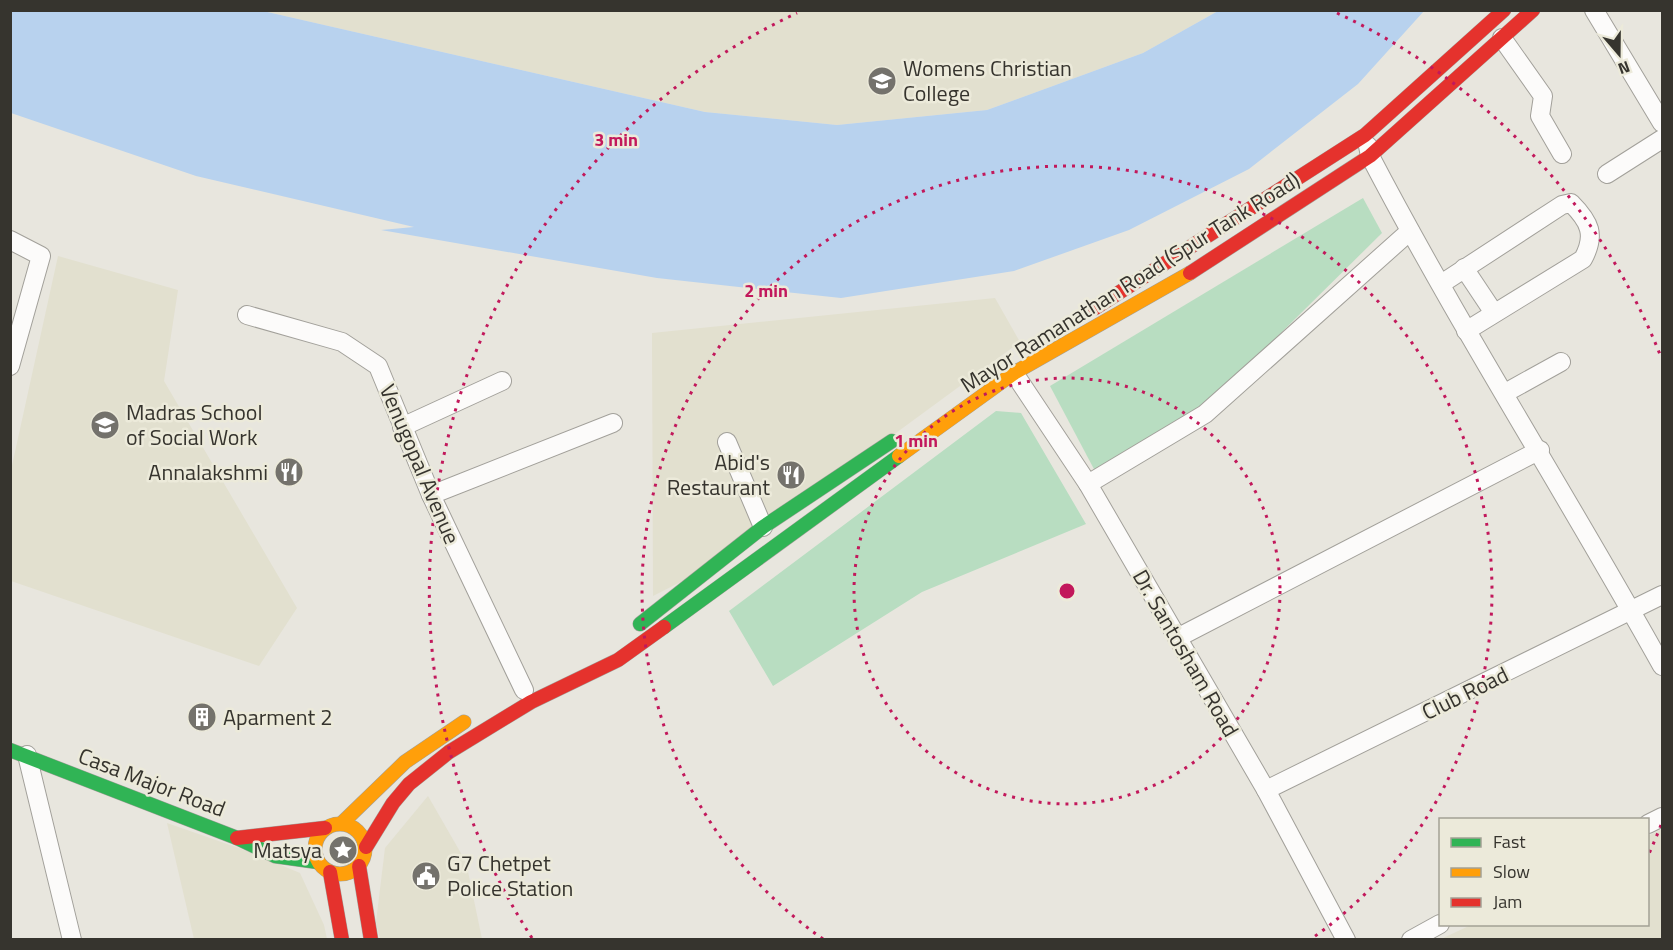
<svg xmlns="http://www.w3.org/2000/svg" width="1673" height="950" viewBox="0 0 1673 950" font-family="'Titillium Web',sans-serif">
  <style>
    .built { fill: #e2e0cf }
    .green { fill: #b8ddc1 }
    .water { fill: #b8d2ee }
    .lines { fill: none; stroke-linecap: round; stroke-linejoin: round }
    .street-casing { stroke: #a2a09a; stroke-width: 20 }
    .fast-casing { stroke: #a2a09a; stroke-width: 15 }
    .slow-casing { stroke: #a2a09a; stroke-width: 15 }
    .jam-casing { stroke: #a2a09a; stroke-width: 15 }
    .street { stroke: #fcfbfa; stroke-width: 18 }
    .fast { stroke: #30b455; stroke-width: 14 }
    .slow { stroke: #ff9f0a; stroke-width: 14 }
    .jam { stroke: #e5322d; stroke-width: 14 }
    .ring { fill: none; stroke: #c2185b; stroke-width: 3; stroke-dasharray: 3 6 }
    .labels { text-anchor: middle; stroke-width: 5; stroke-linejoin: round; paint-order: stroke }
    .poi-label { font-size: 22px; fill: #36342e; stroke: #eceada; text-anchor: start }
    .street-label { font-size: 22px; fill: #36342e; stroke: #eceada }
    .centre { fill: #c2185b; stroke: #eceada; stroke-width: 3 }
    .ring-label { font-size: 18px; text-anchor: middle; font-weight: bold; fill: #c2185b; stroke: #eceada; stroke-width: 5; stroke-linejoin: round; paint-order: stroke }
  </style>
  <rect width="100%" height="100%" fill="#e8e6de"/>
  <g class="built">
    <path d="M263 11H1218L1143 53 987 110 837 125 705 112Z"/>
    <path d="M58 256 178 290 164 381 297 608 259 666 11 581V470Z"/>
    <path d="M995 298 1020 342 720 562 653 596 652 333Z"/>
    <path d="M428 796 466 862 482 939H380L376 922 385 848Z"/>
    <path d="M167 823 250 852 300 873 324 925 327 939H194Z"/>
    <path d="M1662 829V939H1441L1471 925 1648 924V836Z"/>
  </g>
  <g class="green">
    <path d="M1363 198 1382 233 1195 418 1095 471 1050 386Z"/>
    <path d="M996 411 1021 413 1086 524 922 592 773 686 729 611Z"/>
  </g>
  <path class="water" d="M10 11H263L705 112 837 125 987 110 1143 53 1218 11H1424L1358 84 1249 169 1129 230 1014 271 841 298 657 278 381 230 414 227 196 176 11 113Z"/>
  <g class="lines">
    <g class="street-casing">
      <g id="street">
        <path d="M1594 10 1662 123"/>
        <path d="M1502 38 1543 96 1540 116 1562 154"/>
        <path d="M1368 146 1370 156C1461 330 1567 495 1662 666"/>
        <path d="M1607 174 1662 139"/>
        <path d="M10 240 41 256 10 366"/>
        <path d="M1464 268 1494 313"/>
        <path d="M1441 284 1562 205 1571 203C1590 222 1596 235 1583 259L1466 331"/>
        <path d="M247 315 342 342 378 366 431 495 524 690"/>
        <path d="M1014 373 1088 484 1266 790 1346 940"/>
        <path d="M1505 393 1561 362"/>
        <path d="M402 427 502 381"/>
        <path d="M727 442 763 527"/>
        <path d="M1088 484 1205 414 1410 231"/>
        <path d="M431 495 613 423"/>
        <path d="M1177 638 1540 450"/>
        <path d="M27 755 72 940"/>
        <path d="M1266 790 1662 595"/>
        <path d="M1648 824 1662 817"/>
        <path d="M1411 940 1440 924"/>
      </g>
    </g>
    <g class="fast-casing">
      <g id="fast">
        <path d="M640 624 763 527 892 441"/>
        <path d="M664 627 899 456"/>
        <path d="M10 750 237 838 275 856 318 862"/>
      </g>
    </g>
    <g class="slow-casing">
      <g id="slow">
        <path d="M899 456 1014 373 1190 273"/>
        <path d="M342 823 405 762 464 722"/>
        <circle cx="340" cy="849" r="25"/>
      </g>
    </g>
    <g class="jam-casing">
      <g id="jam">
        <path d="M1190 273 1370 156 1533 10"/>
        <path d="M1095 308 1365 135 1504 10"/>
        <path d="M237 838 325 828"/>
        <path d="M366 847 393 803 409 784 449 752 531 702 618 660 664 627"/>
        <path d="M359 866 371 940"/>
        <path d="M330 872 342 940"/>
      </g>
    </g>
    <use href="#street" class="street"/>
    <use href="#fast" class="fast"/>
    <use href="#slow" class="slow"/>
    <use href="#jam" class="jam"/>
  </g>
  <g class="ring">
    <circle cx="1067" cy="591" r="213"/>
    <path d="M823 939A425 425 0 1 1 1311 939"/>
    <path d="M1661 825A638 638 0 0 1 1648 856M532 938A638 638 0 0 1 797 13M1337 13A638 638 0 0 1 1661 357"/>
  </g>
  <defs>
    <g id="university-disc" transform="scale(1.5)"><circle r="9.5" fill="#74726c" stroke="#eceada"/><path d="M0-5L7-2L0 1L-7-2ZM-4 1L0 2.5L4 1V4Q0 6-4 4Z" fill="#fff"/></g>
    <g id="restaurant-disc" transform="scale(1.5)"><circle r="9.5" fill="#74726c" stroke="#eceada"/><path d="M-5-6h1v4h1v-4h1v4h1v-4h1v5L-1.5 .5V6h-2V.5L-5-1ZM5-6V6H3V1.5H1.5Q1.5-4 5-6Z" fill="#fff"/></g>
    <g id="building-disc" transform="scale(1.5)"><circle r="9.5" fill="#74726c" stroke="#eceada"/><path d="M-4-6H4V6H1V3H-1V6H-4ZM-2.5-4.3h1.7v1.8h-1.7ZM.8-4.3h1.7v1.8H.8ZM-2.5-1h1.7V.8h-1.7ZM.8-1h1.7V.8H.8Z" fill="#fff"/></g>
    <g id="sight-disc" transform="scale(1.5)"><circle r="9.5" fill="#74726c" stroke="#eceada"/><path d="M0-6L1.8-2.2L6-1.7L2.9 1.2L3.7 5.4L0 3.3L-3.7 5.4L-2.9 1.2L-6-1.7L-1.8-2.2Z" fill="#fff"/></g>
    <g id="civic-disc" transform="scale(1.5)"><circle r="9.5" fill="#74726c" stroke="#eceada"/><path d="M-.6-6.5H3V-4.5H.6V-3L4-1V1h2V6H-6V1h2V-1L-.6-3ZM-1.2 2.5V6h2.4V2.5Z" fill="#fff"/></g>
  </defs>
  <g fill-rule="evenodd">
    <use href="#university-disc" x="882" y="81"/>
    <use href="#university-disc" x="105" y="425"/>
    <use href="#restaurant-disc" x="289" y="472"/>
    <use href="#restaurant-disc" x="791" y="475"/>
    <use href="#building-disc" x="202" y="717"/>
    <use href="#sight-disc" x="343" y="850"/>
    <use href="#civic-disc" x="426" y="876"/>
  </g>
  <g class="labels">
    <g class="poi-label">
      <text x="903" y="76">Womens Christian<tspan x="903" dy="25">College</tspan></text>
      <text x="126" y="420">Madras School<tspan x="126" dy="25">of Social Work</tspan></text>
      <text x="770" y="470" text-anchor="end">Abid's<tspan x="770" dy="25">Restaurant</tspan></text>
      <text x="268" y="480" text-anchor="end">Annalakshmi</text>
      <text x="223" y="725">Aparment 2</text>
      <text x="322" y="858" text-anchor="end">Matsya</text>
      <text x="447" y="871">G7 Chetpet<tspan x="447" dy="25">Police Station</tspan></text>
    </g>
    <g class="street-label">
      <text transform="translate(1130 282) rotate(-32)" y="8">Mayor Ramanathan Road (Spur Tank Road)</text>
      <text transform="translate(420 464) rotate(67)" y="8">Venugopal Avenue</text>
      <text transform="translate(1186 653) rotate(60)" y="8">Dr. Santosham Road</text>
      <text transform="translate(1465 693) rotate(-26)" y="8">Club Road</text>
      <text transform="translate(152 782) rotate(21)" y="8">Casa Major Road</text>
    </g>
  </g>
  <circle cx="1067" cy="591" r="9" class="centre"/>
  <g class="ring-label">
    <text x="616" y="146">3 min</text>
    <text x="766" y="297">2 min</text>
    <text x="916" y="447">1 min</text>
  </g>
  <rect width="1673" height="950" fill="none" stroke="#36342e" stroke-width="24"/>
  <rect x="1439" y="818" width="210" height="108" fill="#eceada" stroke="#a3a195" stroke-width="1.5"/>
  <rect x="1451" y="838" width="30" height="9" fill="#30b455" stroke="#a3a195" stroke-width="1.5"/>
  <text x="1493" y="848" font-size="18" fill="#36342e">Fast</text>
  <rect x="1451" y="868" width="30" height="9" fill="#ff9f0a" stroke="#a3a195" stroke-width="1.5"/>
  <text x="1493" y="878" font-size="18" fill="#36342e">Slow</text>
  <rect x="1451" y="898" width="30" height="9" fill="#e5322d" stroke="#a3a195" stroke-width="1.5"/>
  <text x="1493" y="908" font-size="18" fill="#36342e">Jam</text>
  <g transform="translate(1619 54) rotate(160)" stroke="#eceada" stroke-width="4.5" paint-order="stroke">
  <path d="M0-4.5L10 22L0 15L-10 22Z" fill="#36342e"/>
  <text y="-9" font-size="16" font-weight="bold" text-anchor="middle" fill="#36342e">N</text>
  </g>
</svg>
